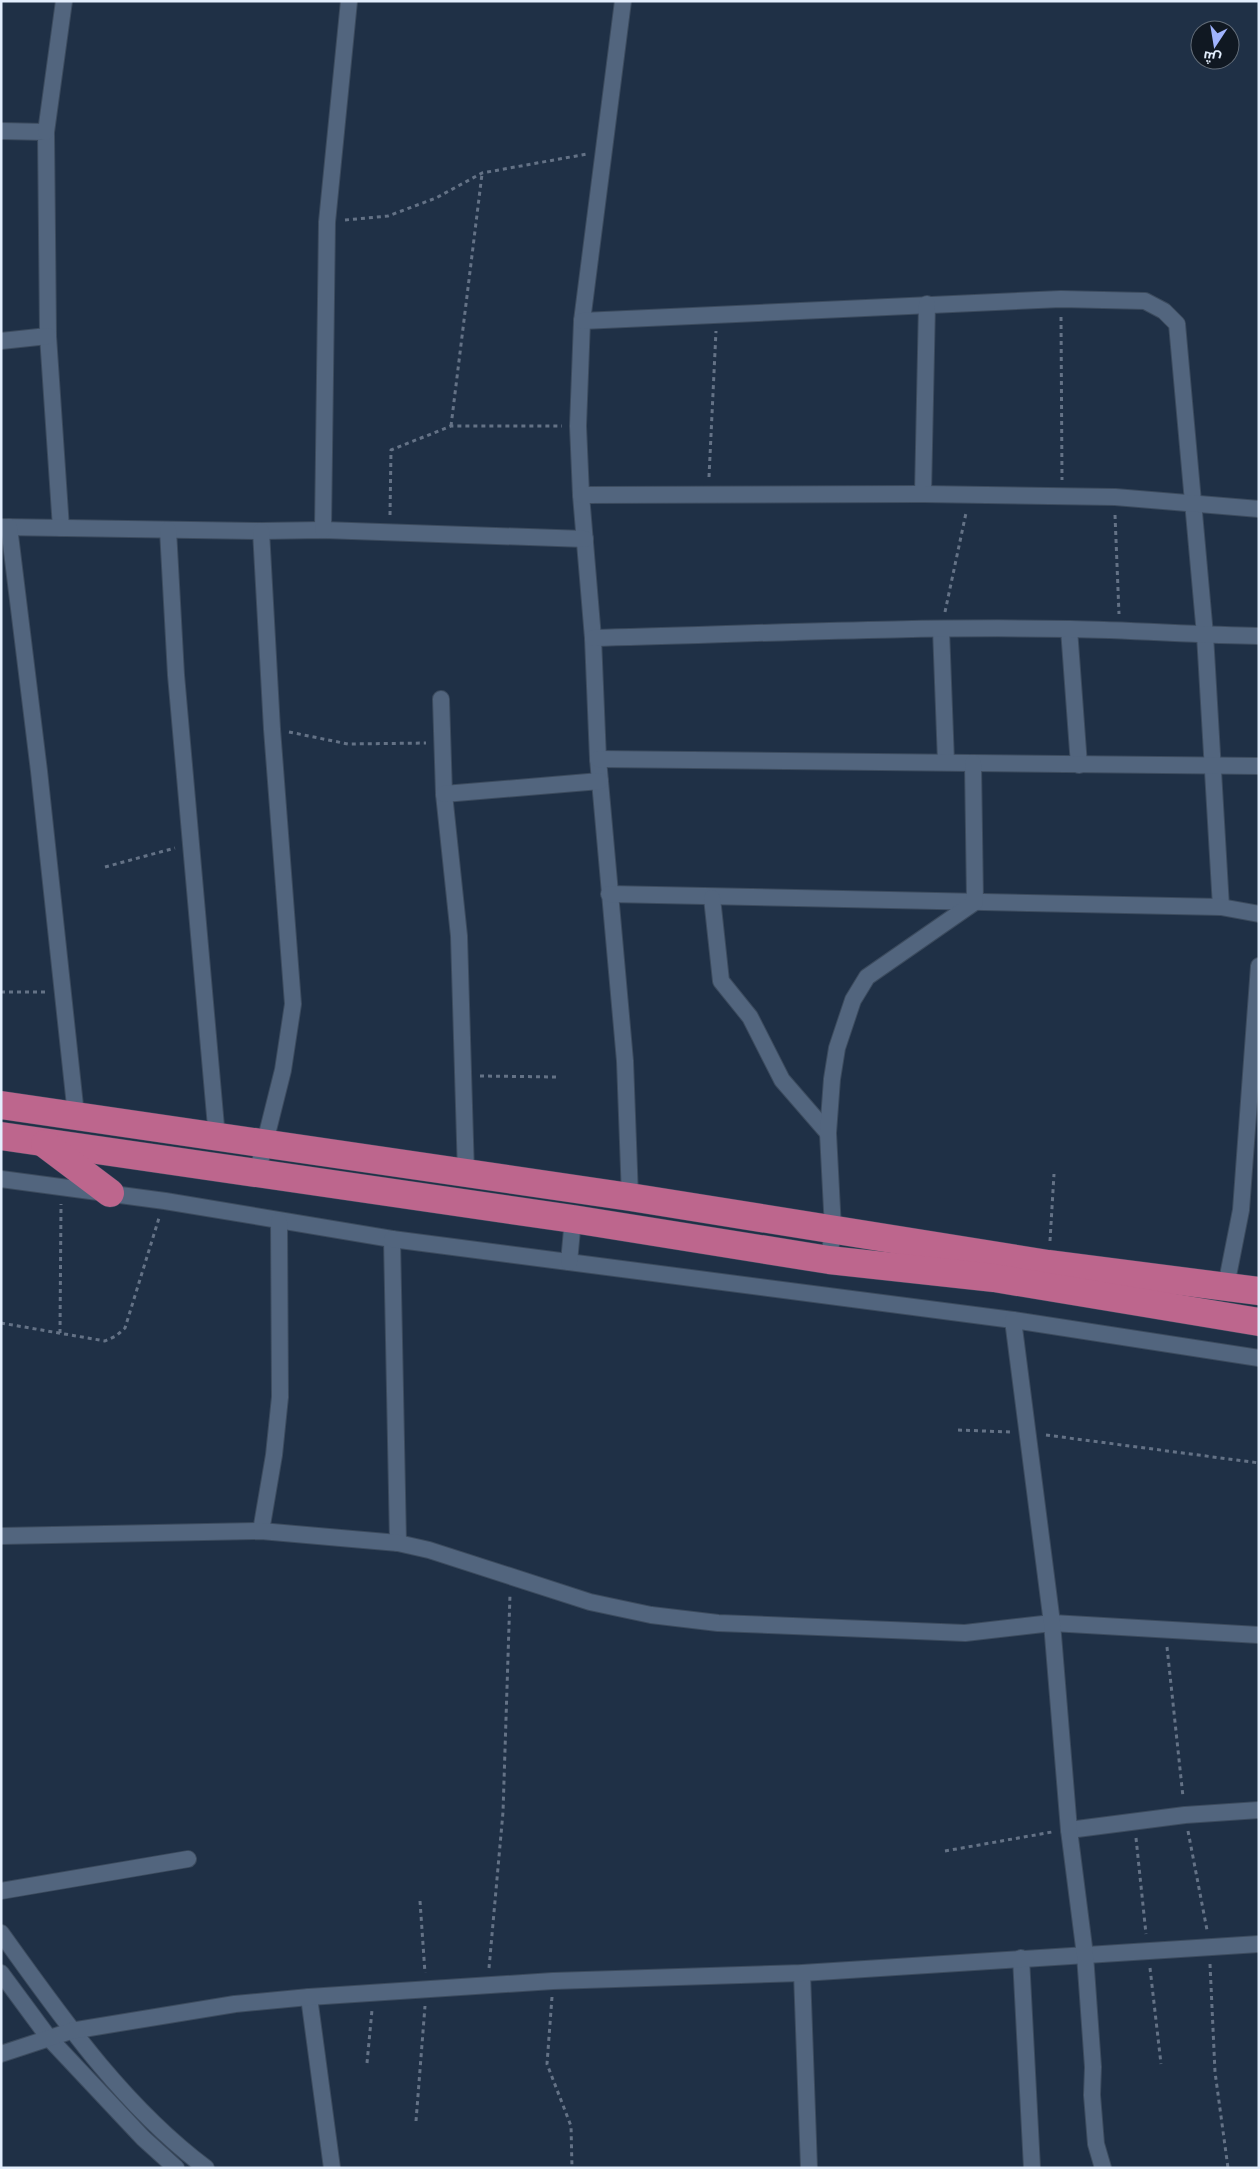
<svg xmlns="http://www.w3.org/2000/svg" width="1260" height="2169" viewBox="0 0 1260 2169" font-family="'Libre Baskerville',Cairo,serif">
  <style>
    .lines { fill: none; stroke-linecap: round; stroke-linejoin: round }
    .minor-casing { stroke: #3c4b5e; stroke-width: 18 }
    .trunk-casing { stroke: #3c4b5e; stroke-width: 29 }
    .path { stroke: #647286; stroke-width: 3; stroke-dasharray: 4 4; stroke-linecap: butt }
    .minor { stroke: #52657e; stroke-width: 16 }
    .trunk { stroke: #bd668d; stroke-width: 28 }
  </style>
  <rect width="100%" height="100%" fill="#1f3046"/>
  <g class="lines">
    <g class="minor-casing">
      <g id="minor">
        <path d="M623 1 582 321 578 426 581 495 593 638 598 759 625 1061 630 1197"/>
        <path d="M1 131 46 132 48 336 61 528"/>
        <path d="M46 132 64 1"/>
        <path d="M582 321 1061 299 1145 301 1164 311 1177 324 1205 635 1221 907"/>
        <path d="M1 341 48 336"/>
        <path d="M923 494 927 304"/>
        <path d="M581 495 923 494 1115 497 1259 509"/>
        <path d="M1 527 261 531 323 530 585 539"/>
        <path d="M9 527 39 771 76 1115"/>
        <path d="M168 530 176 675 217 1138"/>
        <path d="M323 530 327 222 349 1"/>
        <path d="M941 629 946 762"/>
        <path d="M1069 629 1079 765"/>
        <path d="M593 638C751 634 911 626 1070 629 1133 630 1196 635 1259 636"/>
        <path d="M441 699 444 794 459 936 466 1174"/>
        <path d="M598 759 1259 766"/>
        <path d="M444 794 600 781"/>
        <path d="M609 894 1221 907 1259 914"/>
        <path d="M712 898 721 981 750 1017 782 1080 828 1133"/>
        <path d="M257 1174 283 1070 293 1004 272 729 261 531"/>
        <path d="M1 1179 165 1201 392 1239 398 1543"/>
        <path d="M392 1239 1013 1320"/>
        <path d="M829 1260 833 1229 828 1133 832 1079 837 1048 853 1000 867 977 975 902 973 763"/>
        <path d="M569 1262 573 1219"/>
        <path d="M1226 1286 1241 1210 1259 966"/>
        <path d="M261 1531 274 1455 280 1397 279 1221"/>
        <path d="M1 1536 261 1531 398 1543 429 1550 590 1602 651 1615 718 1623 965 1633 1052 1623 1259 1635"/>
        <path d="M1069 1830 1185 1815 1259 1810"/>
        <path d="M1 1891 188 1859"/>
        <path d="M1 1933C62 2018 122 2105 206 2168"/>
        <path d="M1021 1958 1032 2168"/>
        <path d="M1 1973 49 2038 143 2138 176 2168"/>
        <path d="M802 1973 809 2168"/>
        <path d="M309 1997 332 2168"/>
        <path d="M1 2054 71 2031 235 2004 309 1997 553 1981 802 1973 1259 1944"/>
        <path d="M1103 2168 1096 2144 1092 2095 1093 2067 1085 1955 1069 1830 1052 1623 1013 1320 1259 1358"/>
      </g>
    </g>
    <g class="trunk-casing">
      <g id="trunk">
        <path d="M1 1105 630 1197 1048 1264 1259 1291"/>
        <path d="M1 1136 573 1219 829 1260 994 1278 1259 1322"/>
        <path d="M45 1144 110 1193"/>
      </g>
    </g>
    <g class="path">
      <path d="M345 220 388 216 436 198 482 173 587 154"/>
      <path d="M1061 317 1062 480"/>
      <path d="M451 426 482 174"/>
      <path d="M709 477 716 331"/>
      <path d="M390 515 391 450 451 426H562"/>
      <path d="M1115 515 1119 614"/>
      <path d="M945 612 966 513"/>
      <path d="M289 732 348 744 426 743"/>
      <path d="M105 867 175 848"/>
      <path d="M1 992H45"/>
      <path d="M480 1076 557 1077"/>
      <path d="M1050 1241 1054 1174"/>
      <path d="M1 1323 105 1341 116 1336 125 1328 159 1218"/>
      <path d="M60 1333 61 1204"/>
      <path d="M958 1430 1010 1432"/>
      <path d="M1046 1435 1259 1463"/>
      <path d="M1167 1647 1183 1797"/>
      <path d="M1188 1831 1207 1930"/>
      <path d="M1136 1838 1146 1934"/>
      <path d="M945 1851 1052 1832"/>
      <path d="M420 1901 425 1973"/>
      <path d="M1210 1964 1215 2072 1228 2168"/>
      <path d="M489 1968 503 1812 510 1595"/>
      <path d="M1150 1968 1161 2064"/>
      <path d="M552 1997 547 2064 571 2126 572 2168"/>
      <path d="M367 2063 372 2010"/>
      <path d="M416 2121 425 2006"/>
    </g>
    <use href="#minor" class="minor"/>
    <use href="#trunk" class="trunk"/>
  </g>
  <rect width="1260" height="2169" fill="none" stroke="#e3eefd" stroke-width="5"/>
  <g transform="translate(1215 45) rotate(192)"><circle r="24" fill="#101822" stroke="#646e7a"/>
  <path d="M0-4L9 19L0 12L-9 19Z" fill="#a0b3fd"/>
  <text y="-8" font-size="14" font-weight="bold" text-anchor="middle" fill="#e3eefd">ش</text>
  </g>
</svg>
